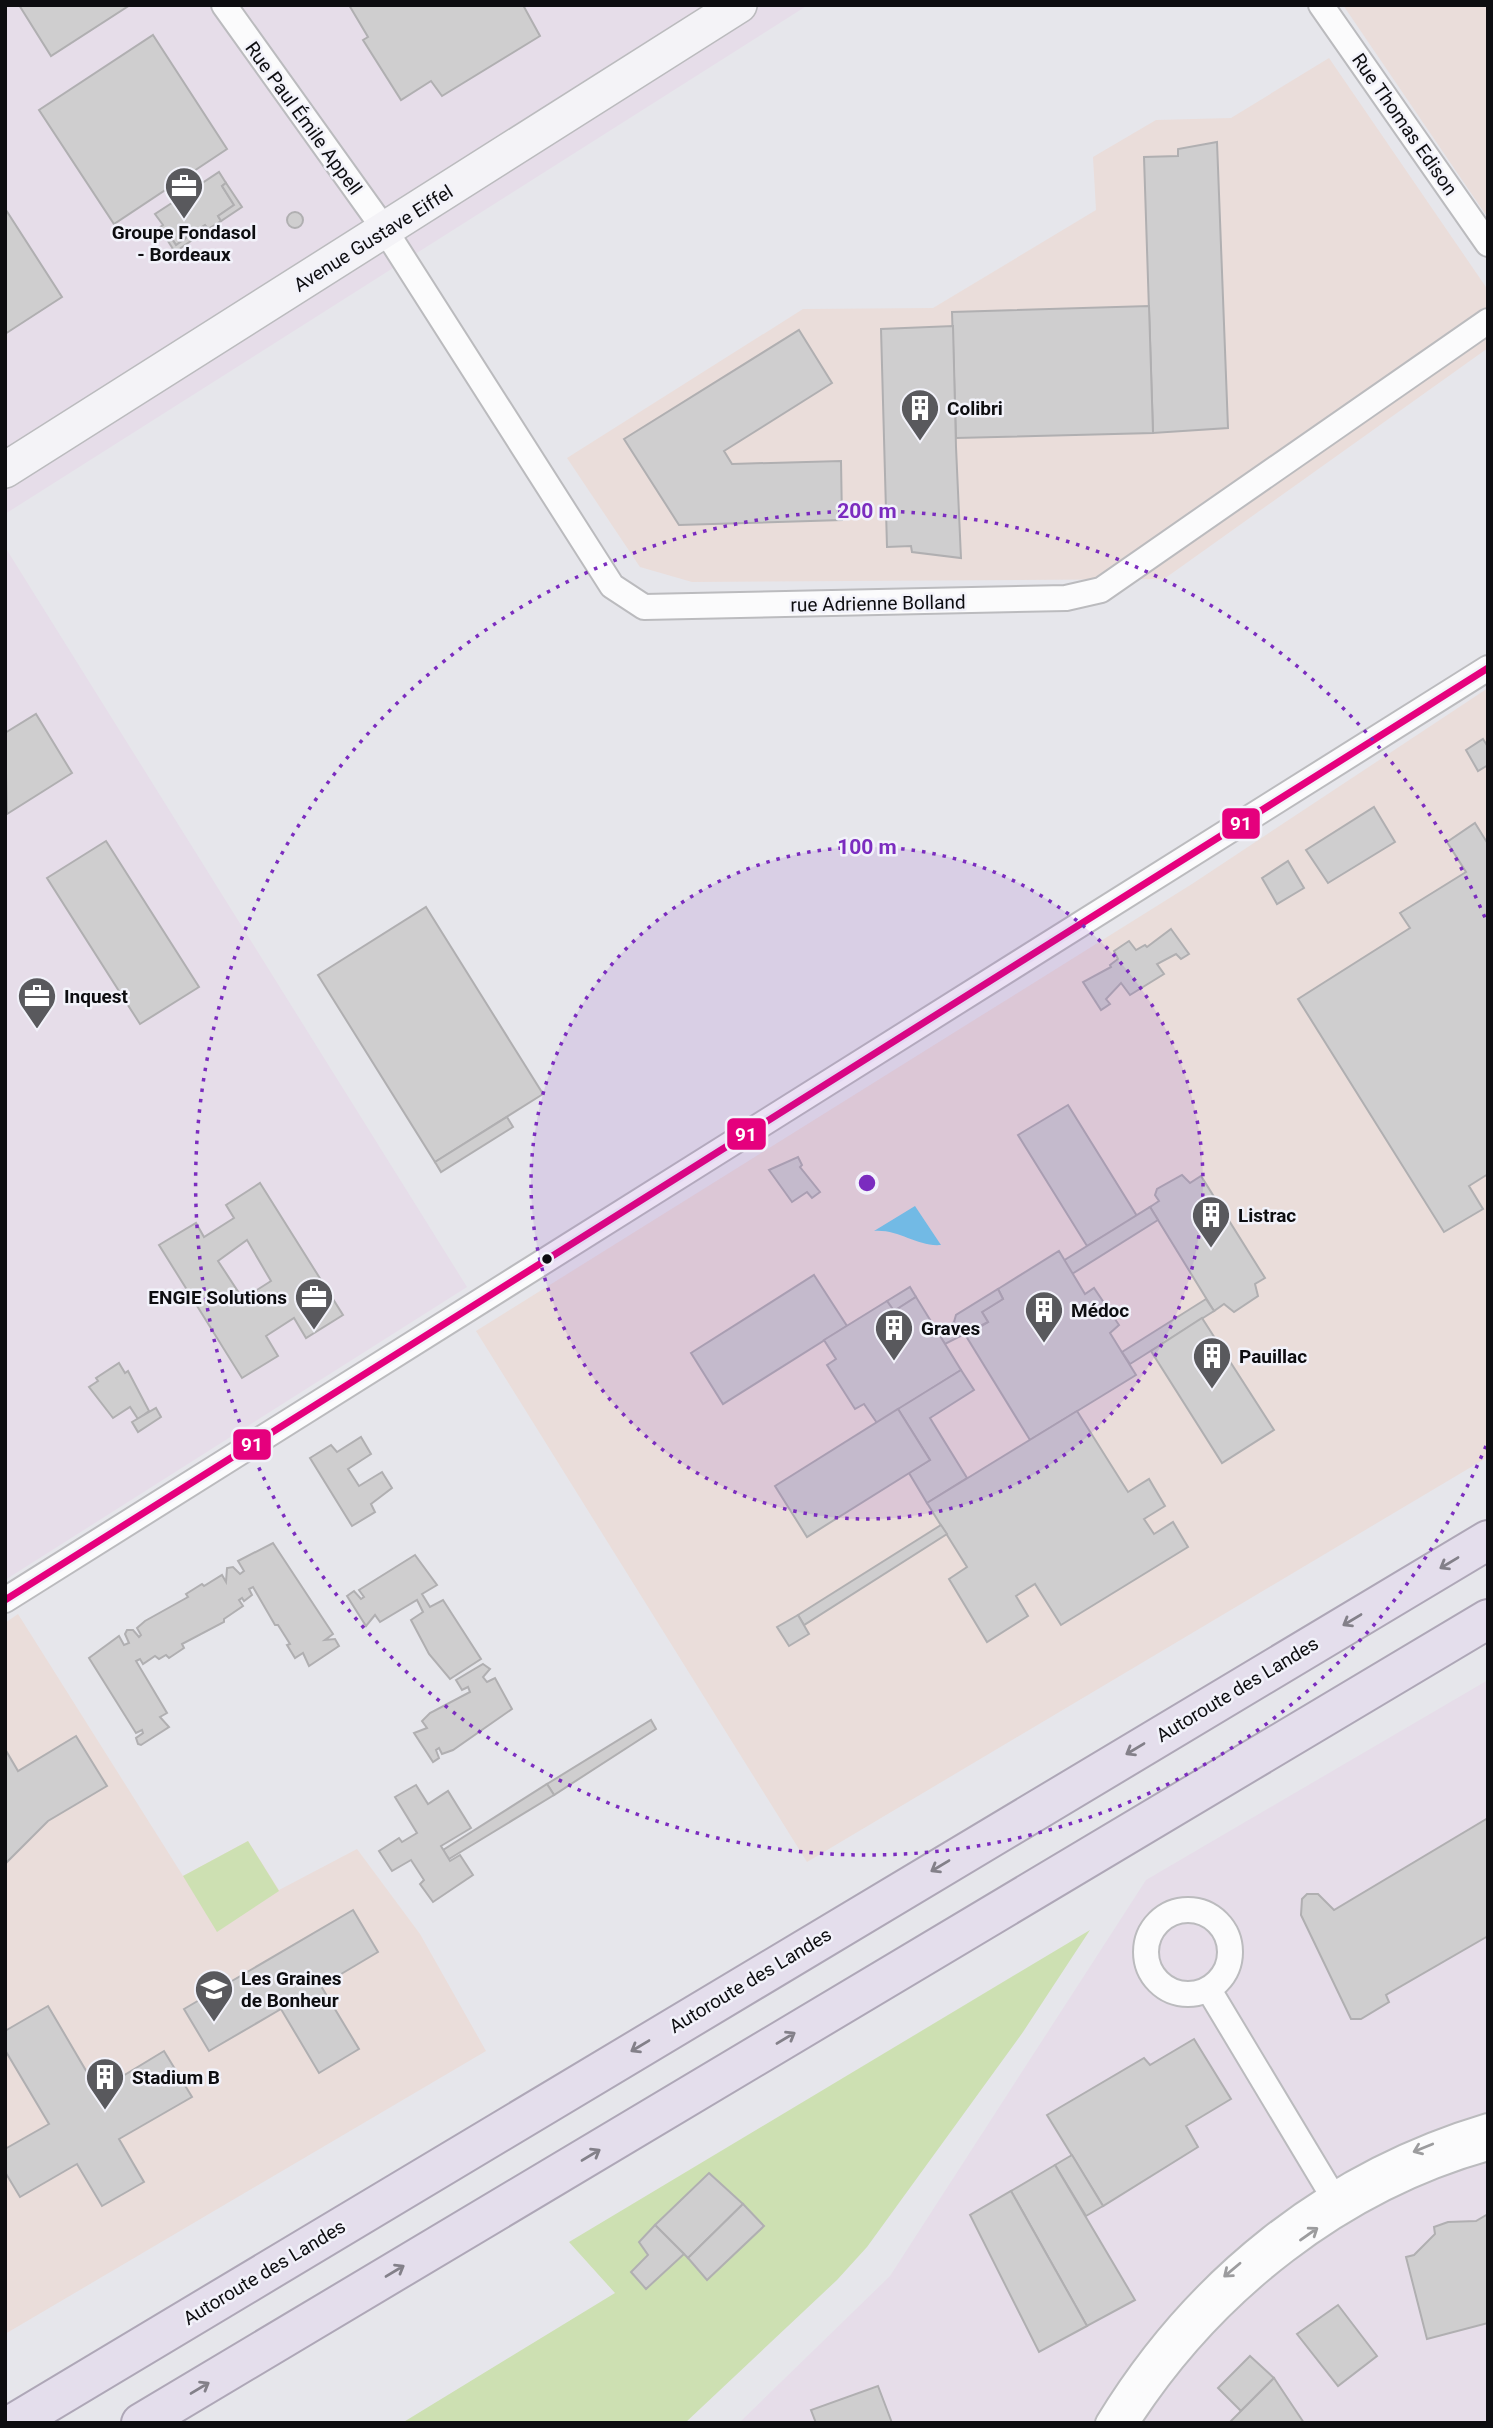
<svg xmlns="http://www.w3.org/2000/svg" width="1493" height="2428" viewBox="0 0 1493 2428" font-family="Roboto,sans-serif">
  <style>
    .commercial { fill: #eaddda }
    .industrial { fill: #e6dde9 }
    .green { fill: #cde0b2 }
    .water { fill: #71ceeb }
    .building { fill: #cfcecf; stroke: #b0afb1; stroke-width: 2; fill-rule: evenodd }
    .lines { fill: none; stroke-linecap: round; stroke-linejoin: round }
    .street-casing { stroke: #bbbbbe; stroke-width: 28 }
    .secondary-casing { stroke: #bbbbbe; stroke-width: 38 }
    .highway-casing { stroke: #aea7b7; stroke-width: 42 }
    .street { stroke: #fbfbfc; stroke-width: 24 }
    .secondary { stroke: #f4f3f7; stroke-width: 35 }
    .highway { stroke: #e4deec; stroke-width: 38 }
    .bus-1-casing { stroke: #f2f2fa; stroke-width: 12 }
    .bus-1 { stroke: #e5007d; stroke-width: 7 }
    .oneway { stroke: #838089 }
    .oneway2 { stroke: #9c9c9e }
    .ring { fill: none; stroke: #7b2cbf; stroke-width: 3.5; stroke-dasharray: 3.5 7 }
    .bus-dot { fill: #0d0d10; stroke: #f2f2fa; stroke-width: 2.5 }
    .labels { text-anchor: middle; stroke-width: 5; stroke-linejoin: round; paint-order: stroke }
    .street-label { font-size: 19px; fill: #0d0d10; stroke: #f2f2fa }
    .poi-label { font-size: 19px; font-weight: bold; fill: #0d0d10; stroke: #f2f2fa; text-anchor: start }
    .centre { fill: #7b2cbf; stroke: #f2f2fa; stroke-width: 3.5 }
    .ring-label { font-size: 21px; text-anchor: middle; font-weight: bold; fill: #7b2cbf; stroke: #f2f2fa; stroke-width: 5; stroke-linejoin: round; paint-order: stroke }
    .line-badge { stroke: #f2f2fa; stroke-width: 2.5 }
    .badge-label { font-size: 19px; text-anchor: middle; font-weight: bold; fill: #fff }
  </style>
  <rect width="100%" height="100%" fill="#e6e6eb"/>
  <g class="commercial">
    <path d="M1343 5H1488V218Z"/>
    <path d="M1329 58 1488 290V348L1164 579 692 582 640 567 567 458 803 309 933 308 1096 210 1093 157 1156 120 1231 118Z"/>
    <path d="M1488 688V1457L807 1862 476 1331 1192 884Z"/>
    <path d="M18 1614 183 1876 248 1841 279 1890 357 1849 420 1934 486 2051 5 2334V1623Z"/>
  </g>
  <g class="industrial">
    <path d="M5 5H808L5 514Z"/>
    <path d="M5 547 467 1287 5 1580Z"/>
    <path d="M1488 1680V2423H739L890 2276 1146 1880Z"/>
  </g>
  <g class="green">
    <path d="M248 1841 279 1891 217 1932 183 1876Z"/>
    <path d="M1090 1930 1023 2032 867 2247 837 2280 685 2423H402L615 2293 569 2242Z"/>
  </g>
  <path class="water" d="M915 1206 941 1245C917 1247 899 1229 874 1231Z"/>
  <g class="building">
    <path d="M19 5H130L51 56Z"/>
    <path d="M349 5H523L540 36 442 96 431 81 401 100 363 40 368 37Z"/>
    <path d="M153 35 227 149 182 179 190 191 219 172 226 183 222 186 234 205 218 216 221 221 208 229 205 225 176 245 170 236 166 238 159 228 163 225 155 214 184 195 176 183 114 224 39 110Z"/>
    <path d="M1217 142 1228 428 1153 433 1144 157 1178 156V149Z"/>
    <path d="M226 183 242 207 221 221 218 216 234 205 222 186Z"/>
    <path d="M6 210 62 297 5 334V210Z"/>
    <circle cx="295" cy="220" r="8"/>
    <path d="M205 225 208 229 175 252 166 238 170 236 176 245Z"/>
    <path d="M1149 306 1153 433 956 438 952 312Z"/>
    <path d="M953 326 956 447 961 558 912 552 911 546 887 547 881 329Z"/>
    <path d="M799 330 832 383 724 451 732 464 841 461 842 520 679 525 624 439Z"/>
    <path d="M36 714 72 773 7 814 5 733Z"/>
    <path d="M1483 739 1488 747V765L1478 771 1466 750Z"/>
    <path d="M1374 807 1395 842 1328 883 1306 850Z"/>
    <path d="M1475 823 1488 844V1174L1469 1186 1483 1209 1444 1232 1298 999 1410 928 1400 913 1466 872 1447 842Z"/>
    <path d="M106 841 199 987 140 1024 47 878Z"/>
    <path d="M1288 861 1304 888 1277 904 1262 878Z"/>
    <path d="M426 907 543 1094 435 1162 318 975Z"/>
    <path d="M1171 929 1189 954 1181 959 1176 954 1157 964 1164 974 1130 995 1121 983 1106 999 1110 1004 1101 1010 1083 982 1111 967 1110 965 1118 959 1114 951 1129 941 1136 950 1145 945 1147 947Z"/>
    <path d="M1068 1105 1137 1216 1087 1246 1018 1135Z"/>
    <path d="M507 1117 513 1127 441 1172 435 1162Z"/>
    <path d="M798 1157 802 1165 800 1167 820 1192 812 1198 807 1192 792 1202 769 1170Z"/>
    <path d="M1182 1175 1190 1183 1201 1176 1265 1278 1255 1284 1258 1296 1234 1312 1224 1304 1214 1311 1150 1207 1159 1201 1155 1195 1157 1189Z"/>
    <path d="M260 1183 343 1315 306 1338 294 1318 266 1336 278 1356 242 1378 159 1245 196 1223 204 1237 234 1218 226 1205ZM247 1240 271 1281 243 1299 218 1261Z"/>
    <path d="M1150 1207 1158 1220 1072 1274 1063 1261Z"/>
    <path d="M1059 1251 1085 1294 1094 1288 1119 1325 1110 1333 1136 1375 1030 1440 966 1336 988 1322 982 1312 1003 1299 998 1289Z"/>
    <path d="M814 1275 847 1326 723 1404 691 1353Z"/>
    <path d="M910 1287 916 1297 894 1311 887 1301Z"/>
    <path d="M998 1289 1003 1299 982 1312 988 1322 945 1344 936 1330 943 1331 954 1322 956 1315Z"/>
    <path d="M916 1297 961 1370 877 1423 864 1404 855 1409 827 1365 836 1359 824 1340 887 1301 894 1311Z"/>
    <path d="M1206 1299 1214 1311 1130 1364 1122 1352Z"/>
    <path d="M1202 1318 1274 1430 1222 1463 1151 1351Z"/>
    <path d="M119 1363 125 1373 128 1371 149 1411 138 1419 130 1407 113 1418 89 1387 98 1381 96 1378Z"/>
    <path d="M961 1370 974 1390 930 1418 967 1478 927 1503 909 1473 930 1460 898 1409Z"/>
    <path d="M156 1408 161 1417 138 1432 132 1422Z"/>
    <path d="M898 1409 930 1460 807 1537 775 1486Z"/>
    <path d="M1077 1411 1128 1492 1149 1479 1165 1506 1144 1519 1154 1534 1173 1522 1188 1547 1061 1625 1035 1584 1016 1596 1028 1616 987 1642 949 1579 967 1567 927 1503Z"/>
    <path d="M361 1437 371 1454 348 1469 359 1486 382 1472 392 1488 371 1504 375 1512 352 1526 310 1458 331 1445 337 1452Z"/>
    <path d="M941 1525 947 1534 804 1625 798 1615Z"/>
    <path d="M273 1543 333 1634 325 1640 335 1639 339 1646 309 1666 303 1653 295 1658 287 1645 290 1644 278 1625H275L253 1587 249 1589 252 1595 244 1601 242 1598 239 1600 243 1606 224 1619V1622L182 1644 184 1648 169 1658 166 1655 159 1659 155 1656 143 1664 140 1659 136 1661 167 1713 160 1717 169 1727 141 1745 138 1744 136 1738 143 1733 142 1730 136 1733 89 1658 119 1636 124 1645 129 1643 125 1634 127 1630H133L139 1637 141 1635 137 1628 145 1621 188 1597 186 1594 202 1584 204 1586 222 1575 226 1582 227 1568 233 1567 240 1574 244 1571 238 1561Z"/>
    <path d="M415 1555 437 1585 422 1594 430 1607 443 1600 481 1659 450 1679 429 1654 411 1620 423 1612 417 1600 380 1622 375 1615 366 1626 347 1596 354 1591 361 1599 364 1597 359 1590Z"/>
    <path d="M798 1615 809 1634 789 1646 777 1627Z"/>
    <path d="M483 1664 490 1669 483 1677 487 1682 495 1678 512 1709 453 1750 442 1754 439 1748 436 1750 439 1758 433 1762 414 1733 427 1728 422 1721 430 1713 470 1692 468 1687 462 1690 456 1680Z"/>
    <path d="M651 1720 656 1729 554 1795 547 1784Z"/>
    <path d="M76 1736 107 1786 48 1821 5 1864V1749L18 1771Z"/>
    <path d="M547 1784 554 1795 449 1859 443 1850Z"/>
    <path d="M416 1785 428 1804 448 1791 471 1828 441 1846 450 1861 460 1855 473 1875 433 1902 420 1884 424 1880 411 1860 392 1871 379 1851 399 1838 402 1842 417 1833 395 1797Z"/>
    <path d="M1488 1818V1936L1386 1995 1389 2002 1361 2019H1351L1301 1915 1302 1899 1307 1894H1318L1334 1910Z"/>
    <path d="M353 1910 378 1952 321 1986 359 2049 319 2073 281 2009 209 2051 184 2009Z"/>
    <path d="M48 2006 98 2091 164 2051 192 2097 119 2139 144 2182 102 2206 77 2164 20 2197 5 2172V2149L49 2124 5 2050V2031Z"/>
    <path d="M1194 2039 1231 2099 1186 2126 1198 2147 1103 2206 1047 2115 1144 2058 1150 2065Z"/>
    <path d="M1072 2155 1103 2206 1086 2216 1055 2165Z"/>
    <path d="M1055 2165 1135 2300 1087 2326 1011 2191Z"/>
    <path d="M709 2173 743 2204 688 2258 655 2225Z"/>
    <path d="M1011 2191 1087 2326 1039 2352 970 2215Z"/>
    <path d="M743 2204 764 2226 707 2280 688 2258Z"/>
    <path d="M1488 2214V2323L1427 2339 1406 2257 1414 2255 1435 2234 1434 2227 1448 2222 1476 2221Z"/>
    <path d="M655 2225 684 2254 646 2289 631 2272 648 2255 639 2242Z"/>
    <path d="M1338 2305 1377 2356 1338 2386 1297 2334Z"/>
    <path d="M1250 2356 1274 2378 1241 2411 1218 2388Z"/>
    <path d="M1274 2378 1304 2423H1229Z"/>
    <path d="M878 2386 892 2423H816L811 2410Z"/>
  </g>
  <g class="lines">
    <g class="street-casing">
      <g id="street">
        <path d="M224 5 385 230 612 586 644 607 1066 598 1101 590 1488 321"/>
        <path d="M1321 5 1488 244"/>
        <path d="M5 1600 1488 668"/>
        <circle cx="1188" cy="1952" r="42"/>
        <path d="M1209 1990 1340 2208"/>
        <path d="M1131 2416C1214 2290 1341 2189 1488 2148"/>
        <path d="M1108 2423C1195 2280 1327 2174 1488 2126"/>
      </g>
    </g>
    <g class="secondary-casing">
      <path id="secondary" d="M5 470 739 5"/>
    </g>
    <g class="highway-casing">
      <g id="highway">
        <path d="M14 2423 1488 1540"/>
        <path d="M141 2423 1488 1619"/>
      </g>
    </g>
    <use href="#street" class="street"/>
    <use href="#secondary" class="secondary"/>
    <use href="#highway" class="highway"/>
    <g class="bus-1-casing">
      <path id="bus-1" d="M5 1600 1488 668"/>
    </g>
    <use href="#bus-1" class="bus-1"/>
  </g>
  <defs><path id="oneway-shaft" d="M-6 0H5M1.5-3L5.5 0L1.5 3" fill="none" stroke-width="1.6" stroke-linecap="round" stroke-linejoin="round" transform="scale(1.75)"/></defs>
  <g class="oneway">
    <use href="#oneway-shaft" transform="translate(1449 1563) rotate(149)"/>
    <use href="#oneway-shaft" transform="translate(1352 1620) rotate(149)"/>
    <use href="#oneway-shaft" transform="translate(1135 1749) rotate(149)"/>
    <use href="#oneway-shaft" transform="translate(940 1866) rotate(149)"/>
    <use href="#oneway-shaft" transform="translate(786 2038) rotate(-31)"/>
    <use href="#oneway-shaft" transform="translate(640 2046) rotate(149)"/>
    <use href="#oneway-shaft" transform="translate(591 2155) rotate(-31)"/>
    <use href="#oneway-shaft" transform="translate(395 2271) rotate(-31)"/>
    <use href="#oneway-shaft" transform="translate(200 2388) rotate(-31)"/>
  </g>
  <g class="oneway2">
    <use href="#oneway-shaft" transform="translate(1423 2148) rotate(158)"/>
    <use href="#oneway-shaft" transform="translate(1309 2234) rotate(-35)"/>
    <use href="#oneway-shaft" transform="translate(1232 2270) rotate(140)"/>
  </g>
  <circle cx="867" cy="1183" r="336" fill="#7b2cbf" fill-opacity=".12"/>
  <g class="ring">
    <circle cx="867" cy="1183" r="336"/>
    <path d="M1486 1446A672 672 0 1 1 1486 920"/>
  </g>
  <defs>
    <g id="office-pin" transform="scale(2.0125)"><path d="M0 17L-7.5 6A9.5 9.5 0 1 1 7.5 6Z" fill="#59595d" stroke="#f2f2fa"/><path d="M-6-3h4V-5.5h4V-3h4V5H-6ZM-1-4.5V-3h2v-1.5ZM-6 0V1H6V0Z" fill="#fff"/></g>
    <g id="building-pin" transform="scale(2.0125)"><path d="M0 17L-7.5 6A9.5 9.5 0 1 1 7.5 6Z" fill="#59595d" stroke="#f2f2fa"/><path d="M-4-6H4V6H1V3H-1V6H-4ZM-2.5-4.3h1.7v1.8h-1.7ZM.8-4.3h1.7v1.8H.8ZM-2.5-1h1.7V.8h-1.7ZM.8-1h1.7V.8H.8Z" fill="#fff"/></g>
    <g id="school-pin" transform="scale(2.0125)"><path d="M0 17L-7.5 6A9.5 9.5 0 1 1 7.5 6Z" fill="#59595d" stroke="#f2f2fa"/><path d="M0-5L7-2L0 1L-7-2ZM-4 1L0 2.5L4 1V4Q0 6-4 4Z" fill="#fff"/></g>
  </defs>
  <g fill-rule="evenodd">
    <use href="#office-pin" x="184" y="186"/>
    <use href="#building-pin" x="920" y="408"/>
    <use href="#office-pin" x="37" y="996"/>
    <use href="#building-pin" x="1211" y="1215"/>
    <use href="#office-pin" x="314" y="1297"/>
    <use href="#building-pin" x="1044" y="1310"/>
    <use href="#building-pin" x="894" y="1328"/>
    <use href="#building-pin" x="1212" y="1356"/>
    <use href="#school-pin" x="214" y="1989"/>
    <use href="#building-pin" x="105" y="2077"/>
  </g>
  <circle class="bus-dot" cx="547" cy="1259" r="6"/>
  <g class="labels">
    <g class="street-label">
      <text transform="translate(304 118) rotate(54)" y="7">Rue Paul Émile Appell</text>
      <text transform="translate(1405 124) rotate(55)" y="7">Rue Thomas Edison</text>
      <text transform="translate(373 238) rotate(-32)" y="7">Avenue Gustave Eiffel</text>
      <text transform="translate(878 603) rotate(-1)" y="7">rue Adrienne Bolland</text>
      <text transform="translate(1237 1689) rotate(-31)" y="7">Autoroute des Landes</text>
      <text transform="translate(750 1980) rotate(-31)" y="7">Autoroute des Landes</text>
      <text transform="translate(264 2272) rotate(-31)" y="7">Autoroute des Landes</text>
    </g>
    <g class="poi-label">
      <text x="184" y="239" text-anchor="middle">Groupe Fondasol<tspan x="184" dy="22">- Bordeaux</tspan></text>
      <text x="947" y="415">Colibri</text>
      <text x="64" y="1003">Inquest</text>
      <text x="1238" y="1222">Listrac</text>
      <text x="287" y="1304" text-anchor="end">ENGIE Solutions</text>
      <text x="1071" y="1317">Médoc</text>
      <text x="921" y="1335">Graves</text>
      <text x="1239" y="1363">Pauillac</text>
      <text x="241" y="1985">Les Graines<tspan x="241" dy="22">de Bonheur</tspan></text>
      <text x="132" y="2084">Stadium B</text>
    </g>
  </g>
  <circle cx="867" cy="1183" r="10" class="centre"/>
  <g class="ring-label">
    <text x="867" y="518">200 m</text>
    <text x="867" y="854">100 m</text>
  </g>
  <g class="line-badge">
    <rect x="1221" y="807" width="40" height="33" rx="7" fill="#e5007d"/>
    <rect x="726" y="1117" width="41" height="34" rx="7" fill="#e5007d"/>
    <rect x="232" y="1428" width="40" height="33" rx="7" fill="#e5007d"/>
  </g>
  <g class="badge-label">
    <text x="1241" y="830">91</text>
    <text x="746" y="1141">91</text>
    <text x="252" y="1451">91</text>
  </g>
  <rect width="1493" height="2428" fill="none" stroke="#0d0d10" stroke-width="14"/>
</svg>
